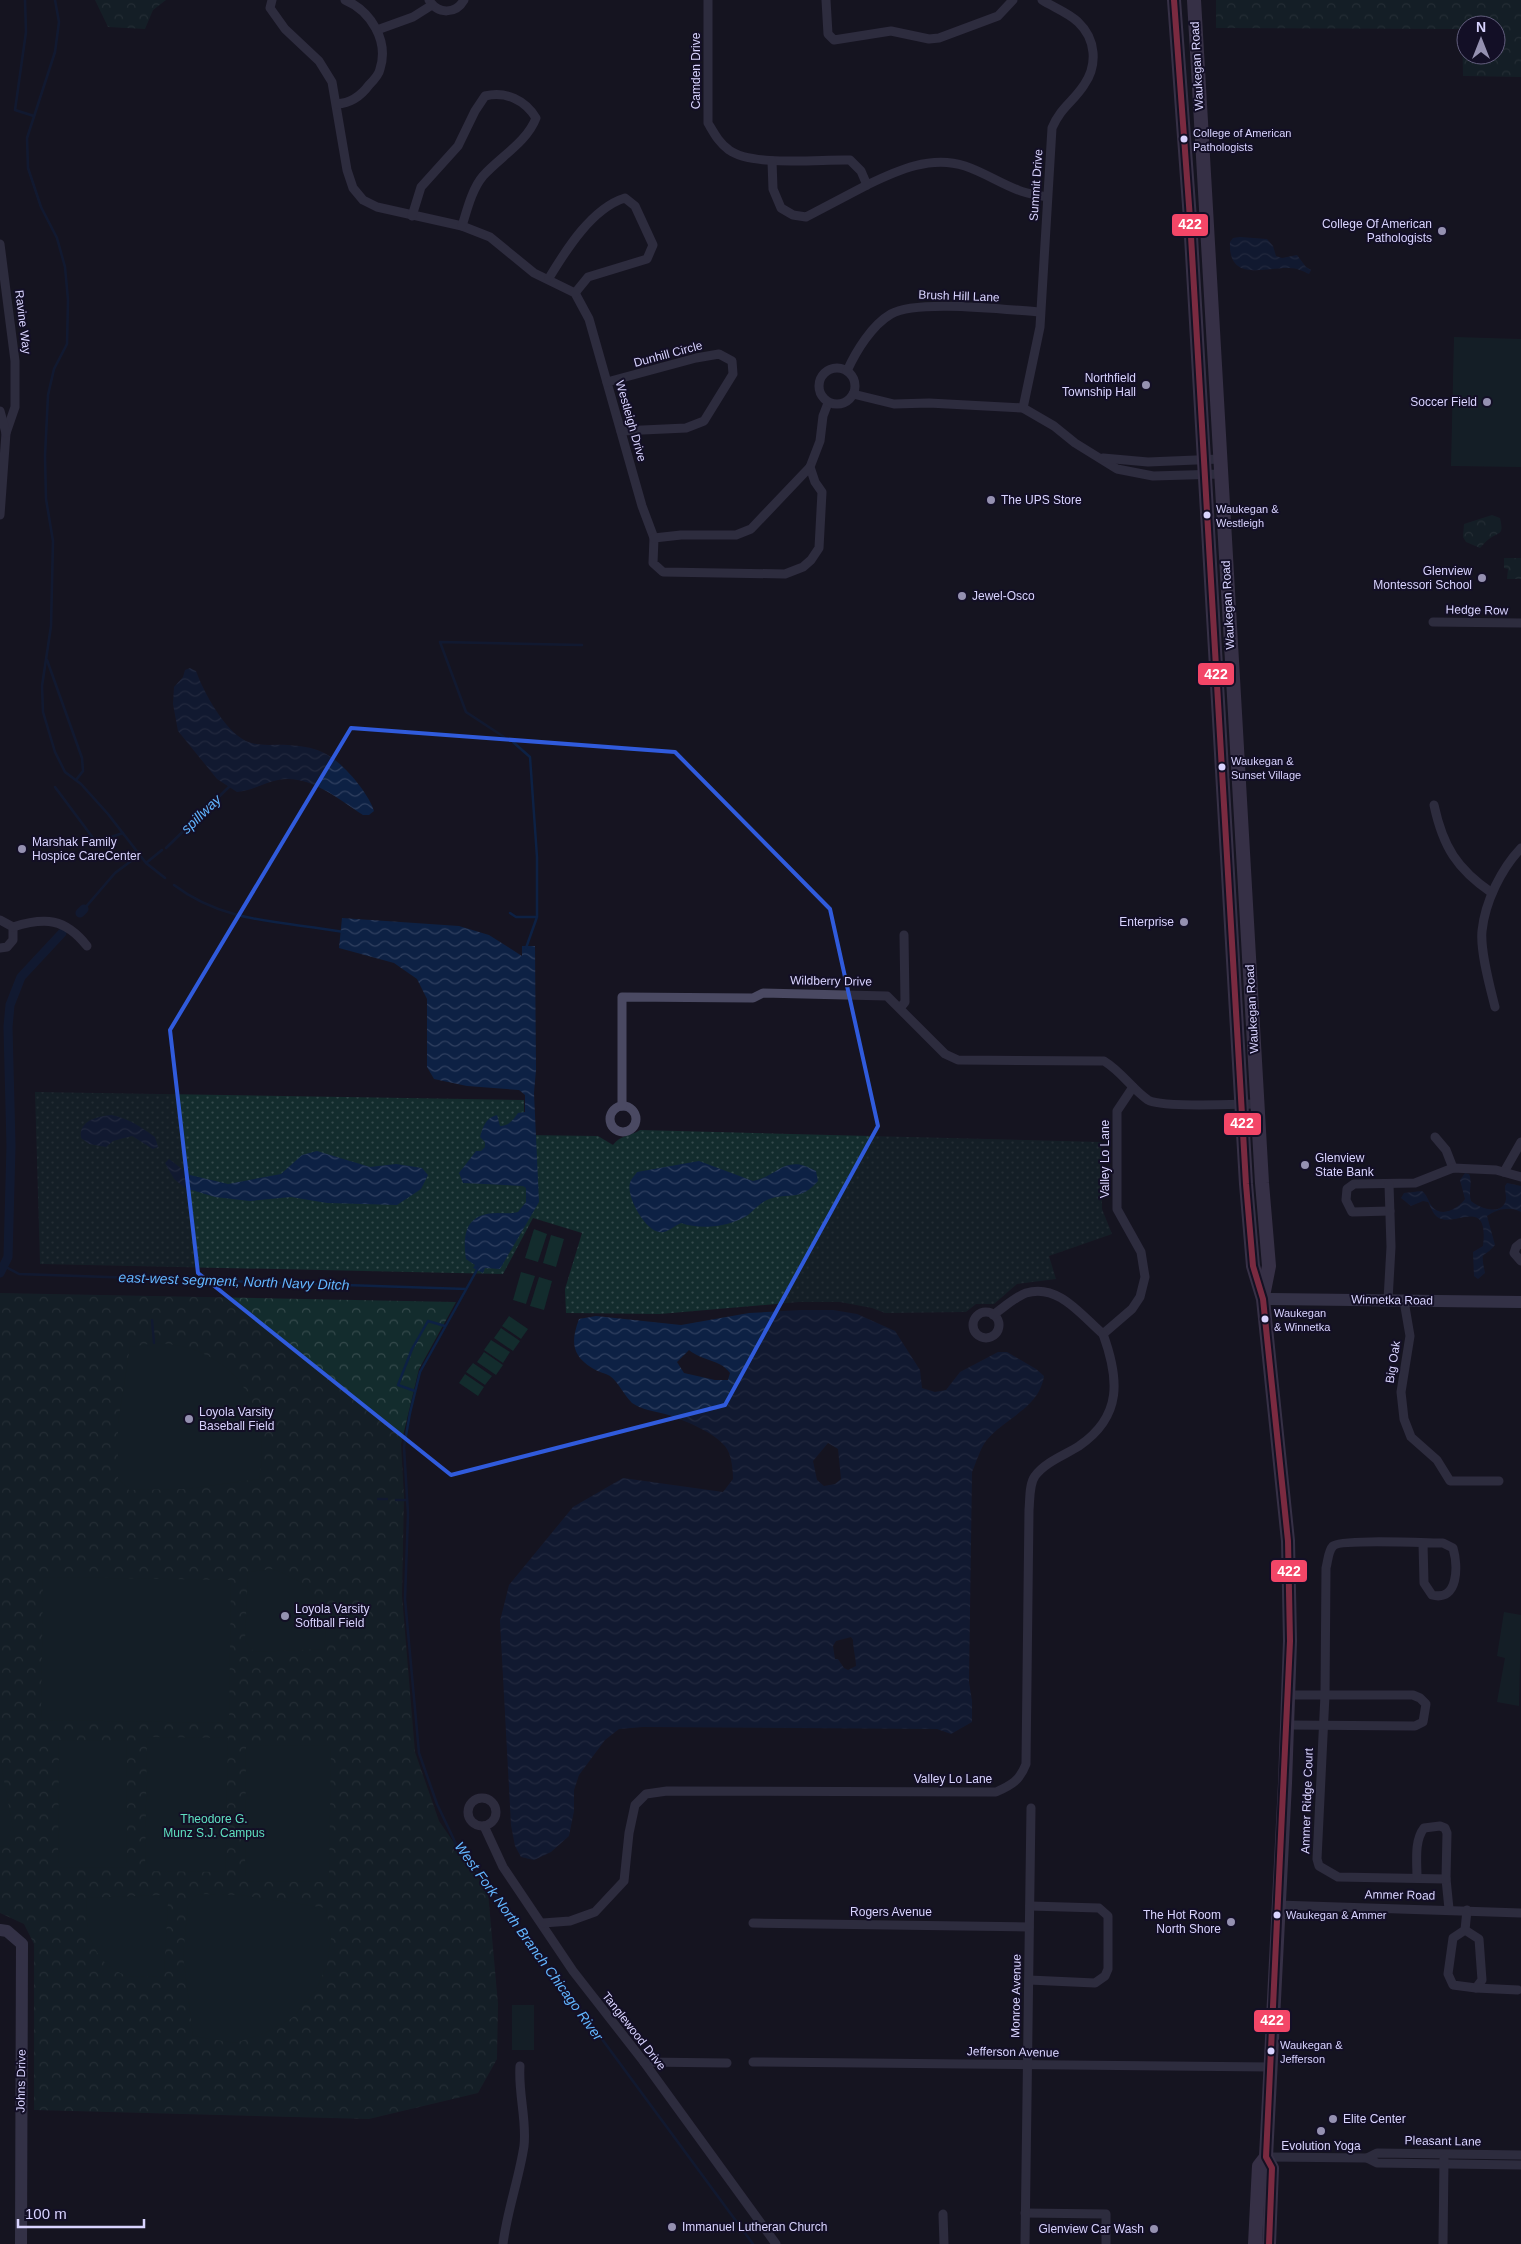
<svg xmlns="http://www.w3.org/2000/svg" width="1521" height="2244" viewBox="0 0 1521 2244" font-family="Arial,sans-serif">
  <style>
    .grass { fill: url(#grass-dots) }
    .park { fill: url(#park-crowns); fill-rule: evenodd }
    .pitch { fill: #132c2d }
    .water { fill: url(#water-waves); fill-rule: evenodd }
    .lines { fill: none; stroke-linecap: round; stroke-linejoin: round }
    .stream { stroke: #0d2144; stroke-width: 2.5 }
    .canal { stroke: #0d2144; stroke-width: 9 }
    .street { stroke: #4a4962; stroke-width: 9 }
    .secondary { stroke: #575674; stroke-width: 12 }
    .primary { stroke: #5e5373; stroke-width: 14 }
    .bus-1-casing { stroke: #130f26; stroke-width: 10 }
    .bus-1 { stroke: #f34667; stroke-width: 6 }
    .marked { fill: none; stroke: #305bdc; stroke-width: 4; stroke-linejoin: round }
    .bus-dot { fill: #d9d4ff; stroke: #130f26; stroke-width: 2 }
    .poi-dot { fill: #9591b1; stroke: #130f26; stroke-width: 2 }
    .labels { text-anchor: middle; stroke-width: 4; stroke-linejoin: round; paint-order: stroke }
    .bus-label { font-size: 11px; fill: #d9d4ff; stroke: #130f26; text-anchor: start }
    .street-label { font-size: 12px; fill: #d9d4ff; stroke: #130f26 }
    .poi-label { font-size: 12px; fill: #d9d4ff; stroke: #130f26; text-anchor: start }
    .park-label { font-size: 12px; fill: #5fe0c0; stroke: #130f26 }
    .water-label { font-size: 14px; font-style: italic; fill: #62b6ff; stroke: #130f26 }
    .line-badge { stroke: #130f26; stroke-width: 2 }
    .badge-label { font-size: 14px; text-anchor: middle; font-weight: bold; fill: #fff }
  </style>
  <defs>
    <pattern id="grass-dots" width="8" height="8" patternUnits="userSpaceOnUse" patternTransform="scale(1.25)"><rect width="8" height="8" fill="#132c2d"/><path d="M2 2h.1M6 6h.1" fill="none" stroke="#354a4c" stroke-width="1.8" stroke-linecap="round"/></pattern>
    <pattern id="park-crowns" width="20" height="18" patternUnits="userSpaceOnUse" patternTransform="scale(1.25)"><rect width="20" height="18" fill="#132c2d"/><path d="M2 6a3 3 0 1 1 6 0M12 15a3 3 0 1 1 6 0" fill="none" stroke="#354a4c"/></pattern>
    <pattern id="water-waves" width="16" height="10" patternUnits="userSpaceOnUse" patternTransform="scale(1.25)"><rect width="16" height="10" fill="#0d2144"/><path d="M0 5q4-4 8 0t8 0" fill="none" stroke="#304060"/></pattern>
  </defs>
  <rect width="100%" height="100%" fill="#161421"/>
  <path class="grass" d="M35 1092 524 1100V1135L598 1136 613 1145C620 1135 631 1136 640 1130L1101 1142 1102 1209 1112 1234 1049 1256 1056 1279 1017 1284 994 1304H976L966 1312 885 1313 872 1308 840 1302H799L660 1314 566 1313 565 1289 582 1233 533 1218 503 1274 40 1264Z"/>
  <g class="park">
    <path d="M95 0H166L153 10 145 29 108 27Z"/>
    <path d="M1216 0H1521V77L1463 76 1462 29 1216 28ZM1466 25H1496V55H1466Z"/>
    <path d="M1492 515 1500 518C1504 536 1500 531 1489 539 1485 542 1483 545 1480 548L1466 542 1463 537 1464 524Z"/>
    <path d="M1504 558H1521V579H1507L1508 569 1504 568Z"/>
    <path d="M0 1293 456 1302 419 1369 401 1444 404 1497 402 1596 415 1752 439 1821 488 1892 498 2004 497 2059 478 2093 369 2119 34 2110V1944L24 1924 0 1913Z"/>
  </g>
  <g class="pitch">
    <path d="M1454 337 1521 339V467L1451 466Z"/>
    <path d="M534 1229 547 1234 538 1262 525 1258Z"/>
    <path d="M551 1235 564 1239 556 1267 543 1263Z"/>
    <path d="M521 1272 535 1276 526 1304 513 1300Z"/>
    <path d="M539 1277 552 1281 544 1310 530 1306Z"/>
    <path d="M509 1316 528 1329 521 1339 502 1326Z"/>
    <path d="M501 1328 520 1341 513 1351 494 1338Z"/>
    <path d="M491 1340 510 1352 503 1363 484 1350Z"/>
    <path d="M155 1343C232 1345 274 1406 259 1479L185 1489 129 1490 118 1478V1423L130 1347Z"/>
    <path d="M484 1352 503 1365 496 1375 477 1362Z"/>
    <path d="M473 1363 492 1376 485 1385 466 1372Z"/>
    <path d="M465 1374 484 1387 478 1396 459 1383Z"/>
    <path d="M272 1569C313 1583 331 1605 324 1649L254 1652 245 1641 248 1572Z"/>
    <path d="M43 1577 231 1580 229 1723 41 1720Z"/>
    <path d="M1504 1612 1521 1615 1519 1706 1497 1702 1505 1658 1497 1656Z"/>
    <path d="M147 1737 228 1738 225 1872 145 1871Z"/>
    <path d="M59 1740 127 1741 126 1868 58 1867Z"/>
    <path d="M246 1745 331 1746 329 1882 245 1881Z"/>
    <path d="M0 1759 16 1844 0 1847Z"/>
    <path d="M197 1894 241 1895 326 1908 331 1938 327 1965 316 1990 292 2018 265 2033 235 2043 193 2036 183 1955 188 1906Z"/>
    <path d="M161 1895 168 1902 164 1976C153 1976 139 1978 129 1976 94 1967 83 1929 87 1898Z"/>
    <rect x="512" y="2005" width="22" height="45"/>
  </g>
  <g class="water">
    <path d="M1240 237 1267 239 1273 246 1276 256 1282 258 1297 255 1306 267 1311 270 1309 274C1303 271 1296 268 1290 268 1265 267 1228 283 1230 242L1233 238Z"/>
    <path d="M190 668 196 671C204 693 225 731 246 741 259 747 274 744 288 745 299 746 312 747 322 752 340 759 369 793 374 811L369 815H363C338 799 309 774 278 780 264 783 251 791 237 792L217 779 178 731 173 704 174 687 183 677 185 670Z"/>
    <path d="M342 918 459 926 489 935 522 956V946H535L536 1070 534 1093 539 1202 500 1269 485 1268 483 1273 473 1268 475 1265 466 1259C462 1232 467 1213 498 1213 505 1213 511 1214 518 1212L526 1202V1188L523 1186 463 1183 459 1173 476 1151H481L485 1147V1142L480 1137C483 1127 485 1118 497 1115L500 1126C509 1126 513 1120 518 1113L525 1112V1095L519 1090 467 1086 434 1079 427 1067V999L417 979 394 963 339 948Z"/>
    <path d="M112 1115C130 1119 141 1127 155 1137L158 1147 153 1149 132 1136 113 1141 106 1147 89 1144 81 1138C78 1120 99 1116 112 1115Z"/>
    <path d="M317 1151 370 1167 396 1164 422 1168 428 1175 421 1189 397 1205 327 1203 291 1197 250 1201 215 1197 185 1188 174 1179 165 1163 169 1159 190 1175 228 1184 281 1174 302 1155Z"/>
    <path d="M699 1161 753 1181C779 1176 784 1153 816 1171L818 1181C800 1202 790 1192 769 1199 761 1202 755 1209 748 1215 730 1227 701 1230 681 1223 674 1226 666 1234 659 1232 645 1230 626 1197 630 1183 631 1179 635 1175 637 1172Z"/>
    <path d="M1465 1173 1469 1174C1473 1183 1468 1191 1471 1201 1479 1208 1503 1217 1506 1199 1506 1195 1505 1190 1505 1186L1507 1183 1521 1186V1212C1510 1206 1497 1209 1487 1216L1495 1245C1483 1260 1480 1248 1485 1273L1478 1279 1474 1276 1473 1252 1483 1246C1489 1196 1456 1227 1439 1218 1433 1215 1431 1207 1428 1202L1423 1201 1411 1206 1401 1198 1404 1193 1422 1191C1427 1195 1428 1200 1431 1205 1440 1219 1458 1209 1465 1199L1460 1180Z"/>
    <path d="M801 1310H833L857 1314 895 1331 920 1370 922 1388 935 1392 946 1390 960 1372 998 1352H1007L1036 1369 1044 1376C1039 1409 1005 1417 986 1441 980 1449 976 1463 972 1472L969 1682 972 1701V1722L951 1734 937 1729 643 1727 619 1729 605 1740 579 1775 574 1790V1811L569 1836 551 1852 534 1860 521 1857 515 1846 511 1825 500 1621 509 1585 573 1507 623 1478 723 1492 733 1479C733 1471 732 1461 729 1453 723 1435 682 1419 665 1414 654 1411 642 1410 632 1403 624 1395 619 1383 610 1376 605 1373 598 1372 592 1368 571 1355 571 1341 579 1319L596 1316 681 1325 749 1313ZM689 1350C702 1361 720 1359 730 1373L728 1380H715L684 1373 677 1362ZM828 1443 838 1449 841 1479 835 1484 824 1486 817 1480 813 1461ZM851 1637 853 1640C853 1648 856 1659 856 1666L848 1670 844 1668 838 1659H835L833 1646 836 1641Z"/>
  </g>
  <g class="lines">
    <g class="stream">
      <path d="M25 0 26 32 15 110 34 116"/>
      <path d="M55 0 59 22 55 52 27 138 28 168 41 207 57 238 65 267 68 300 67 344 54 369 48 395 45 456 46 499 53 541 51 626 42 686 43 712 55 752 65 772 81 784 108 814 146 863 165 878"/>
      <path d="M47 660 82 758 83 771 76 780"/>
      <path d="M504 737 466 712 440 642 582 645"/>
      <path d="M513 742 530 757 537 857V917L526 948"/>
      <path d="M55 787 96 842 123 833"/>
      <path d="M166 848 231 785"/>
      <path d="M146 863 162 850"/>
      <path d="M174 885C225 924 284 921 344 932"/>
      <path d="M84 909 115 873 139 855"/>
      <path d="M510 913 516 917H537"/>
      <path d="M4 1266 19 1274 466 1289"/>
      <path d="M478 1268 420 1372 410 1413 404 1447 408 1514 405 1599 419 1753 437 1804 456 1844 498 1898 753 2244"/>
      <path d="M152 1320 154 1343"/>
      <path d="M415 1391 398 1385 412 1349 428 1321 445 1326"/>
      <path d="M378 1499H387"/>
      <path d="M396 1500H407"/>
    </g>
    <g class="canal">
      <path d="M80 913 84 909"/>
      <path d="M0 1273 8 1257 11 1146 8 1027 10 1005 21 977 62 933"/>
    </g>
    <g class="street">
      <path d="M272 0 270 8 285 29 319 61 332 82 347 170 353 188 363 200 377 207 462 226 490 237 534 273 575 293 589 319 642 506 654 538 653 563 663 572 785 574 803 567 811 560 819 548 822 492 815 482 810 467 820 441 823 416 828 403"/>
      <path d="M429 0C438 15 456 14 464 0"/>
      <path d="M708 0V123C714 133 719 143 729 150 752 167 821 159 850 160L861 171 867 185C898 170 931 155 965 166 983 172 1000 183 1018 190 1027 194 1038 195 1047 197"/>
      <path d="M826 0 828 34 834 40 891 31 929 39 939 38 998 16 1013 0"/>
      <path d="M377 30 413 17 432 5"/>
      <path d="M337 104C351 103 361 96 369 85 373 81 379 75 380 69 389 41 371 11 345 0"/>
      <path d="M772 161 773 189 781 208 793 215 806 217 867 185"/>
      <path d="M412 216 421 187 458 146 475 111 485 96C506 91 525 100 536 118 527 142 500 157 483 176 472 189 467 210 462 226"/>
      <path d="M0 244 15 361V407L6 433 0 515"/>
      <path d="M549 278C566 250 592 208 625 198L635 206 653 245 647 259 588 277 575 293"/>
      <circle cx="837" cy="386" r="18"/>
      <path d="M847 371C856 351 872 325 891 314 917 299 1007 310 1040 312"/>
      <path d="M607 382 696 358 719 354 732 361 733 374 704 421 686 428 621 431"/>
      <path d="M853 394 894 404 929 403 1023 408 1054 426 1075 443 1117 469 1153 476 1221 474"/>
      <path d="M1023 408 1040 327 1052 128C1061 107 1073 102 1084 85 1098 65 1096 39 1078 22 1069 13 1053 7 1042 0"/>
      <path d="M0 411 6 433"/>
      <path d="M1103 458 1148 462 1220 459"/>
      <path d="M654 538 681 535H736L751 529 810 467"/>
      <path d="M1433 622 1521 623"/>
      <path d="M1434 805C1443 847 1457 869 1492 893"/>
      <path d="M0 920 13 927V940L7 947 0 948"/>
      <path d="M13 927C45 917 65 918 87 946"/>
      <path d="M1495 1007C1490 987 1480 951 1482 931 1485 902 1501 869 1521 848"/>
      <path d="M900 1008 905 1002 904 935"/>
      <circle cx="623" cy="1119" r="13"/>
      <path d="M622 1106V997L753 998 763 993 887 996 945 1054 958 1060 1104 1061C1122 1072 1132 1089 1148 1100 1161 1108 1238 1104 1257 1104"/>
      <path d="M1435 1137 1446 1150 1453 1168"/>
      <path d="M1504 1172 1521 1142"/>
      <path d="M1390 1211 1352 1212 1346 1200 1347 1189 1354 1184 1415 1183 1453 1168 1496 1170 1521 1177"/>
      <path d="M1521 1243 1516 1247 1514 1253 1521 1261"/>
      <path d="M1388 1300 1391 1247 1389 1184"/>
      <path d="M1404 1301 1410 1336 1401 1392 1404 1419 1411 1437 1437 1460 1450 1481H1499"/>
      <circle cx="986" cy="1325" r="13"/>
      <path d="M993 1315C1003 1308 1015 1297 1026 1293 1058 1283 1081 1315 1103 1334L1132 1309 1140 1297 1145 1277 1141 1252 1117 1209V1111L1133 1087"/>
      <path d="M1423 1543 1424 1583 1432 1595C1459 1602 1458 1565 1453 1548L1443 1543C1428 1543 1340 1539 1333 1546 1328 1551 1328 1561 1326 1568L1325 1695 1317 1859 1319 1866 1338 1877 1446 1879 1449 1909"/>
      <path d="M1288 1725 1415 1726 1423 1722 1426 1704 1420 1698 1413 1695H1289"/>
      <circle cx="482" cy="1812" r="14"/>
      <path d="M484 1826 503 1867 573 1971 644 2062 776 2244"/>
      <path d="M1417 1878C1417 1861 1414 1841 1424 1828L1440 1826 1445 1828 1447 1833 1446 1879"/>
      <path d="M1278 1905 1521 1913"/>
      <path d="M543 1923 570 1921 595 1912 624 1881 629 1833 635 1805 646 1794 667 1791 996 1792C1012 1785 1020 1780 1026 1764L1029 1510C1030 1500 1029 1484 1035 1476 1045 1462 1065 1455 1079 1446 1123 1416 1119 1378 1103 1334"/>
      <path d="M753 1923 1029 1927"/>
      <path d="M1465 1930 1453 1938 1448 1974 1453 1985 1476 1988 1482 1980 1479 1939 1465 1930 1467 1910"/>
      <path d="M1029 1980 1095 1983 1105 1976 1108 1969V1916L1099 1908 1030 1906"/>
      <path d="M1476 1988 1518 1990"/>
      <path d="M644 2062 727 2063"/>
      <path d="M753 2062 1271 2067"/>
      <path d="M1266 2157 1367 2158 1377 2163 1521 2165"/>
      <path d="M1367 2158 1377 2153 1521 2155"/>
      <path d="M1025 2213 1106 2214V2244"/>
      <path d="M943 2214 944 2244"/>
      <path d="M503 2244C507 2211 519 2179 524 2146 527 2120 518 2093 520 2066"/>
      <path d="M1025 2244 1031 1808"/>
      <path d="M1443 2244 1444 2159"/>
    </g>
    <g class="secondary">
      <path d="M1263 1299 1521 1302"/>
      <path d="M0 1930 7 1931 22 1944 21 2244"/>
    </g>
    <g class="primary">
      <path d="M1174 0 1190 219 1246 1184 1253 1266 1263 1299 1288 1541 1290 1641 1285 1783 1266 2157 1272 2168 1269 2244"/>
      <path d="M1194 0 1262 1183 1269 1266 1263 1296"/>
      <path d="M1255 2244 1259 2166 1266 2157"/>
    </g>
    <g class="bus-1-casing">
      <path id="bus-1" d="M1174 0 1190 219 1246 1184 1253 1266 1263 1299 1288 1541 1290 1641 1266 2157 1272 2168 1269 2244"/>
    </g>
    <use href="#bus-1" class="bus-1"/>
  </g>
  <path d="M0 0H1521V2244H0ZM351 728 675 752 830 909 878 1126 725 1405 451 1475 198 1273 170 1030Z" fill="#161421" fill-opacity=".55" fill-rule="evenodd"/>
  <path class="marked" d="M351 728 675 752 830 909 878 1126 725 1405 451 1475 198 1273 170 1030Z"/>
  <g class="bus-dot">
    <circle cx="1184" cy="139" r="4.5"/>
    <circle cx="1207" cy="515" r="4.5"/>
    <circle cx="1222" cy="767" r="4.5"/>
    <circle cx="1265" cy="1319" r="4.5"/>
    <circle cx="1277" cy="1915" r="4.5"/>
    <circle cx="1271" cy="2051" r="4.5"/>
  </g>
  <g class="poi-dot">
    <circle cx="1442" cy="231" r="5"/>
    <circle cx="1146" cy="385" r="5"/>
    <circle cx="1487" cy="402" r="5"/>
    <circle cx="991" cy="500" r="5"/>
    <circle cx="1482" cy="578" r="5"/>
    <circle cx="962" cy="596" r="5"/>
    <circle cx="22" cy="849" r="5"/>
    <circle cx="1184" cy="922" r="5"/>
    <circle cx="1305" cy="1165" r="5"/>
    <circle cx="189" cy="1419" r="5"/>
    <circle cx="285" cy="1616" r="5"/>
    <circle cx="1231" cy="1922" r="5"/>
    <circle cx="1333" cy="2119" r="5"/>
    <circle cx="1321" cy="2131" r="5"/>
    <circle cx="672" cy="2227" r="5"/>
    <circle cx="1154" cy="2229" r="5"/>
  </g>
  <g class="labels">
    <g class="bus-label">
      <text x="1193" y="137">College of American<tspan x="1193" dy="14">Pathologists</tspan></text>
      <text x="1216" y="513">Waukegan &amp;<tspan x="1216" dy="14">Westleigh</tspan></text>
      <text x="1231" y="765">Waukegan &amp;<tspan x="1231" dy="14">Sunset Village</tspan></text>
      <text x="1274" y="1317">Waukegan<tspan x="1274" dy="14">&amp; Winnetka</tspan></text>
      <text x="1286" y="1919">Waukegan &amp; Ammer</text>
      <text x="1280" y="2049">Waukegan &amp;<tspan x="1280" dy="14">Jefferson</tspan></text>
    </g>
    <g class="street-label">
      <text transform="translate(1197 66) rotate(-93)" y="4">Waukegan Road</text>
      <text transform="translate(696 71) rotate(-90)" y="4">Camden Drive</text>
      <text transform="translate(1036 185) rotate(-86)" y="4">Summit Drive</text>
      <text transform="translate(959 296) rotate(2)" y="4">Brush Hill Lane</text>
      <text transform="translate(23 322) rotate(83)" y="4">Ravine Way</text>
      <text transform="translate(668 354) rotate(-15)" y="4">Dunhill Circle</text>
      <text transform="translate(631 421) rotate(74)" y="4">Westleigh Drive</text>
      <text transform="translate(1228 605) rotate(-93)" y="4">Waukegan Road</text>
      <text transform="translate(1477 610) rotate(1)" y="4">Hedge Row</text>
      <text transform="translate(831 981) rotate(1)" y="4">Wildberry Drive</text>
      <text transform="translate(1252 1009) rotate(-93)" y="4">Waukegan Road</text>
      <text transform="translate(1105 1159) rotate(-90)" y="4">Valley Lo Lane</text>
      <text transform="translate(1392 1300) rotate(1)" y="4">Winnetka Road</text>
      <text transform="translate(1393 1362) rotate(-81)" y="4">Big Oak</text>
      <text x="953" y="1783">Valley Lo Lane</text>
      <text transform="translate(1307 1801) rotate(-88)" y="4">Ammer Ridge Court</text>
      <text transform="translate(1400 1895) rotate(1)" y="4">Ammer Road</text>
      <text x="891" y="1916">Rogers Avenue</text>
      <text transform="translate(1016 1996) rotate(-89)" y="4">Monroe Avenue</text>
      <text transform="translate(634 2031) rotate(52)" y="4">Tanglewood Drive</text>
      <text transform="translate(1013 2052) rotate(1)" y="4">Jefferson Avenue</text>
      <text transform="translate(21 2081) rotate(-89)" y="4">Johns Drive</text>
      <text transform="translate(1443 2141) rotate(1)" y="4">Pleasant Lane</text>
    </g>
    <g class="poi-label">
      <text x="1432" y="228" text-anchor="end">College Of American<tspan x="1432" dy="14">Pathologists</tspan></text>
      <text x="1136" y="382" text-anchor="end">Northfield<tspan x="1136" dy="14">Township Hall</tspan></text>
      <text x="1477" y="406" text-anchor="end">Soccer Field</text>
      <text x="1001" y="504">The UPS Store</text>
      <text x="1472" y="575" text-anchor="end">Glenview<tspan x="1472" dy="14">Montessori School</tspan></text>
      <text x="972" y="600">Jewel-Osco</text>
      <text x="32" y="846">Marshak Family<tspan x="32" dy="14">Hospice CareCenter</tspan></text>
      <text x="1174" y="926" text-anchor="end">Enterprise</text>
      <text x="1315" y="1162">Glenview<tspan x="1315" dy="14">State Bank</tspan></text>
      <text x="199" y="1416">Loyola Varsity<tspan x="199" dy="14">Baseball Field</tspan></text>
      <text x="295" y="1613">Loyola Varsity<tspan x="295" dy="14">Softball Field</tspan></text>
      <text x="1221" y="1919" text-anchor="end">The Hot Room<tspan x="1221" dy="14">North Shore</tspan></text>
      <text x="1343" y="2123">Elite Center</text>
      <text x="1321" y="2150" text-anchor="middle">Evolution Yoga</text>
      <text x="682" y="2231">Immanuel Lutheran Church</text>
      <text x="1144" y="2233" text-anchor="end">Glenview Car Wash</text>
    </g>
    <g class="park-label">
      <text x="214" y="1823">Theodore G.<tspan x="214" dy="14">Munz S.J. Campus</tspan></text>
    </g>
    <g class="water-label">
      <text transform="translate(201 814) rotate(-44)" y="5">spillway</text>
      <text transform="translate(234 1281) rotate(2)" y="5">east-west segment, North Navy Ditch</text>
      <text transform="translate(529 1941) rotate(54)" y="5">West Fork North Branch Chicago River</text>
    </g>
  </g>
  <g class="line-badge">
    <rect x="1171" y="213" width="38" height="24" rx="5" fill="#f34667"/>
    <rect x="1197" y="662" width="38" height="24" rx="5" fill="#f34667"/>
    <rect x="1223" y="1112" width="39" height="24" rx="5" fill="#f34667"/>
    <rect x="1270" y="1559" width="38" height="24" rx="5" fill="#f34667"/>
    <rect x="1253" y="2009" width="38" height="24" rx="5" fill="#f34667"/>
  </g>
  <g class="badge-label">
    <text x="1190" y="229">422</text>
    <text x="1216" y="679">422</text>
    <text x="1242" y="1128">422</text>
    <text x="1289" y="1576">422</text>
    <text x="1272" y="2025">422</text>
  </g>
  <g transform="translate(1481 40)"><circle r="24" fill="#130f26" stroke="#625e7d"/>
  <path d="M0-4L9 19L0 12L-9 19Z" fill="#9591b1"/>
  <text y="-8" font-size="14" font-weight="bold" text-anchor="middle" fill="#d9d4ff">N</text>
  </g>
  <path d="M18 2219v8h126v-8" fill="none" stroke="#d9d4ff" stroke-width="2.5"/>
  <text x="25" y="2219" font-size="15" fill="#d9d4ff" stroke="#130f26" stroke-width="4" paint-order="stroke">100 m</text>
</svg>
